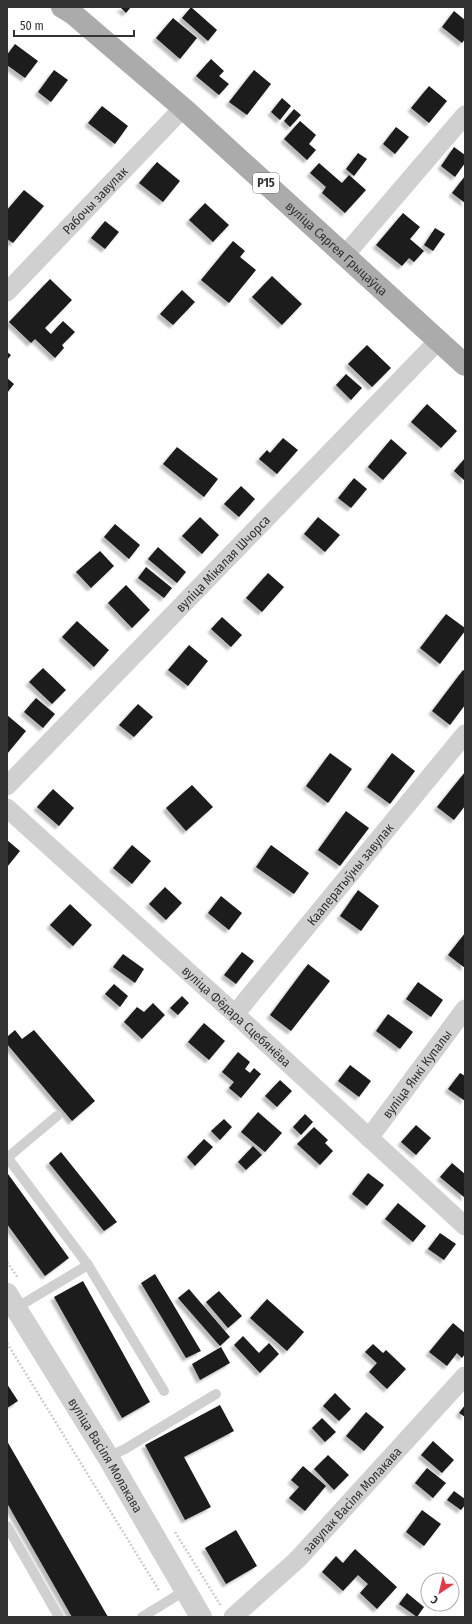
<svg xmlns="http://www.w3.org/2000/svg" width="472" height="1624" viewBox="0 0 472 1624" font-family="'Fira Sans Condensed',sans-serif">
  <style>
    .building { fill: #1a1a1a; filter: url(#shadow) }
    .lines { fill: none; stroke-linecap: round; stroke-linejoin: round }
    .path { stroke: #cdcdcd; stroke-width: 2.5; stroke-dasharray: 2 2; stroke-linecap: butt }
    .service { stroke: #d0d0d0; stroke-width: 10 }
    .minor { stroke: #d0d0d0; stroke-width: 19 }
    .tertiary { stroke: #d0d0d0; stroke-width: 22 }
    .primary { stroke: #ababab; stroke-width: 22 }
    .labels { text-anchor: middle; stroke-width: 4; stroke-linejoin: round; paint-order: stroke }
    .shield { fill: #fff; stroke: #707070; stroke-width: 1 }
    .shield-label { font-size: 12px; font-weight: bold; fill: #333 }
    .street-label { font-size: 13px; fill: #333; stroke: #fff }
  </style>
  <defs>
    <filter id="shadow"><feDropShadow dx="-3.5" dy="3.5" stdDeviation="1" flood-color="#0004"/></filter>
  </defs>
  <rect width="100%" height="100%" fill="#fff"/>
  <g class="building">
    <path d="M120 7H131L126 13Z"/>
    <path d="M191 7 217 30 208 41 182 18Z"/>
    <path d="M454 11 465 20V39L462 43 442 27Z"/>
    <path d="M173 18 197 38 180 59 156 38Z"/>
    <path d="M15 44 38 61 25 78 7 65V55Z"/>
    <path d="M211 59 224 71 219 76 229 84 219 95 196 76Z"/>
    <path d="M54 70 68 80 51 102 38 92Z"/>
    <path d="M254 70 271 84 247 115 229 102Z"/>
    <path d="M429 86 447 101 429 123 411 108Z"/>
    <path d="M282 98 291 106 280 120 271 112Z"/>
    <path d="M102 106 128 126 115 144 88 123Z"/>
    <path d="M294 109 301 115 290 127 284 121Z"/>
    <path d="M300 121 316 135 309 144 316 150 307 160 284 139Z"/>
    <path d="M396 127 409 137 395 154 383 144Z"/>
    <path d="M454 147 465 155V163L455 177 441 166Z"/>
    <path d="M358 153 367 159 354 176 346 169Z"/>
    <path d="M157 162 180 181 163 202 139 183Z"/>
    <path d="M319 163 342 183 349 175 366 190 345 213 322 193 326 187 310 173Z"/>
    <path d="M465 176V203L452 193Z"/>
    <path d="M24 190 44 206 13 243 7 239V210Z"/>
    <path d="M205 203 229 225 213 242 189 220Z"/>
    <path d="M403 213 420 227 410 239 424 251 414 262 409 258 402 266 376 245Z"/>
    <path d="M105 221 119 232 105 249 91 238Z"/>
    <path d="M435 228 445 234 433 251 424 245Z"/>
    <path d="M233 241 245 251 240 257 256 270 229 303 201 280Z"/>
    <path d="M272 276 302 304 282 325 252 297Z"/>
    <path d="M50 279 72 300 45 328 51 334 63 321 75 332 62 345 64 348 55 358 35 339 31 343 9 322Z"/>
    <path d="M182 290 195 302 173 325 160 314Z"/>
    <path d="M367 345 391 368 372 387 348 364Z"/>
    <path d="M7 352 11 355 7 360Z"/>
    <path d="M346 374 362 388 351 400 336 385Z"/>
    <path d="M7 378 14 384 7 393Z"/>
    <path d="M427 404 457 431 441 448 411 422Z"/>
    <path d="M283 438 298 450 277 474 259 459 267 450 270 453Z"/>
    <path d="M391 439 407 453 383 480 368 467Z"/>
    <path d="M177 447 218 479 204 497 163 464Z"/>
    <path d="M465 458V481L454 471Z"/>
    <path d="M354 478 367 489 351 508 338 498Z"/>
    <path d="M241 486 255 499 239 517 224 504Z"/>
    <path d="M200 517 219 535 202 554 182 536Z"/>
    <path d="M318 517 340 535 325 552 304 534Z"/>
    <path d="M115 524 140 545 129 559 104 537Z"/>
    <path d="M158 547 186 572 177 583 148 559Z"/>
    <path d="M100 551 114 566 91 588 76 572Z"/>
    <path d="M146 567 172 588 164 598 138 578Z"/>
    <path d="M268 573 284 587 262 612 246 598Z"/>
    <path d="M126 585 150 610 132 628 108 603Z"/>
    <path d="M446 614 465 628V631L440 664 420 648Z"/>
    <path d="M222 617 242 635 231 647 211 629Z"/>
    <path d="M77 621 109 650 94 667 62 637Z"/>
    <path d="M189 645 208 661 188 686 168 670Z"/>
    <path d="M43 668 66 690 52 704 29 682Z"/>
    <path d="M463 670 465 671V705L450 725 432 711Z"/>
    <path d="M36 698 55 714 43 728 24 712Z"/>
    <path d="M138 704 153 717 134 737 119 725Z"/>
    <path d="M7 715 26 731 7 754Z"/>
    <path d="M330 753 352 769 328 803 306 786Z"/>
    <path d="M392 753 415 771 390 804 367 787Z"/>
    <path d="M465 772V806L454 820 437 807Z"/>
    <path d="M192 785 213 807 186 831 166 808Z"/>
    <path d="M53 789 74 808 59 826 37 807Z"/>
    <path d="M346 811 369 828 340 866 318 850Z"/>
    <path d="M7 840 20 851 7 867Z"/>
    <path d="M132 845 151 861 132 884 113 868Z"/>
    <path d="M271 845 309 873 294 894 256 867Z"/>
    <path d="M165 887 182 903 166 920 149 904Z"/>
    <path d="M358 890 379 906 361 931 340 916Z"/>
    <path d="M221 896 242 913 229 930 208 913Z"/>
    <path d="M70 904 92 925 73 946 50 925Z"/>
    <path d="M465 933V968L448 955Z"/>
    <path d="M242 952 254 961 236 984 224 975Z"/>
    <path d="M123 954 144 969 135 983 113 967Z"/>
    <path d="M308 964 330 981 291 1031 270 1015Z"/>
    <path d="M418 982 443 1000 431 1017 406 999Z"/>
    <path d="M114 984 128 996 120 1007 105 994Z"/>
    <path d="M182 996 189 1003 178 1015 170 1008Z"/>
    <path d="M153 1003 165 1015 142 1039 124 1022 137 1007 144 1012Z"/>
    <path d="M388 1014 413 1032 400 1049 376 1031Z"/>
    <path d="M204 1023 225 1041 209 1060 188 1042Z"/>
    <path d="M15 1030 22 1039 34 1030 95 1101 72 1121 7 1044V1037Z"/>
    <path d="M238 1052 250 1062 245 1069 250 1073 254 1068 261 1074 241 1098 229 1088 234 1082 222 1072Z"/>
    <path d="M350 1065 371 1081 359 1097 338 1081Z"/>
    <path d="M460 1073 465 1076V1101L448 1089Z"/>
    <path d="M280 1080 292 1091 277 1107 265 1096Z"/>
    <path d="M258 1112 282 1133 265 1152 241 1132Z"/>
    <path d="M305 1114 313 1122 301 1135 293 1127Z"/>
    <path d="M224 1119 232 1127 220 1140 211 1131Z"/>
    <path d="M416 1125 431 1138 416 1155 401 1142Z"/>
    <path d="M314 1127 328 1140 325 1143 333 1151 320 1165 297 1144Z"/>
    <path d="M204 1139 213 1147 195 1166 187 1157Z"/>
    <path d="M253 1146 262 1155 246 1170 238 1162Z"/>
    <path d="M61 1152 117 1222 104 1231 49 1163Z"/>
    <path d="M452 1163 465 1174V1198L440 1177Z"/>
    <path d="M368 1173 384 1185 367 1206 352 1194Z"/>
    <path d="M8 1174 69 1258 45 1276 7 1224V1175Z"/>
    <path d="M398 1203 426 1226 413 1242 385 1219Z"/>
    <path d="M440 1233 456 1244 444 1260 428 1249Z"/>
    <path d="M155 1274 201 1351 186 1358 141 1283Z"/>
    <path d="M83 1281 150 1402 122 1418 54 1297Z"/>
    <path d="M189 1289 230 1337 220 1346 178 1298Z"/>
    <path d="M219 1291 242 1316 228 1328 206 1302Z"/>
    <path d="M267 1299 304 1332 287 1351 250 1318Z"/>
    <path d="M453 1323 465 1333V1354L462 1358 457 1353 447 1366 429 1352Z"/>
    <path d="M243 1336 259 1353 269 1343 279 1354 260 1373 234 1345Z"/>
    <path d="M373 1344 383 1353 386 1350 406 1369 387 1389 369 1372 377 1363 365 1352Z"/>
    <path d="M221 1347 230 1363 200 1380 192 1364Z"/>
    <path d="M7 1384 18 1401 7 1408Z"/>
    <path d="M335 1393 351 1409 339 1421 323 1406Z"/>
    <path d="M220 1405 234 1431 184 1457 211 1507 185 1520 145 1445Z"/>
    <path d="M465 1405V1417L459 1413Z"/>
    <path d="M366 1412 384 1427 364 1451 346 1436Z"/>
    <path d="M322 1418 336 1432 325 1442 312 1428Z"/>
    <path d="M7 1441 108 1617H72L7 1503Z"/>
    <path d="M433 1441 454 1460 442 1473 421 1455Z"/>
    <path d="M328 1455 349 1475 334 1490 314 1469Z"/>
    <path d="M303 1466 326 1486 305 1511 289 1498 299 1487 291 1480Z"/>
    <path d="M427 1468 446 1483 433 1498 415 1483Z"/>
    <path d="M454 1491 465 1499V1505L461 1510 447 1500Z"/>
    <path d="M422 1510 441 1524 424 1546 406 1532Z"/>
    <path d="M236 1530 257 1566 226 1584 205 1548Z"/>
    <path d="M355 1549 397 1587 377 1609 360 1593 368 1584 358 1575 343 1591 322 1572 336 1556 343 1563Z"/>
    <path d="M407 1593 424 1607 417 1617 399 1604Z"/>
  </g>
  <g class="lines">
    <g class="path">
      <path d="M7 1262 18 1278"/>
      <path d="M7 1343 160 1592"/>
      <path d="M175 1532 221 1606"/>
    </g>
    <g class="service">
      <path d="M7 1157 88 1265 164 1391"/>
      <path d="M7 1158 57 1116"/>
      <path d="M16 1308 88 1265"/>
      <path d="M108 1457 125 1449 216 1394"/>
      <path d="M7 1526 59 1617"/>
      <path d="M142 1617 186 1590"/>
    </g>
    <g class="minor">
      <path d="M345 255 465 115"/>
      <path id="s1" d="M7 292 183 108"/>
      <path id="s2" d="M7 786 438 341"/>
      <path id="s3" d="M7 808 235 1014 465 1226"/>
      <path id="s4" d="M235 1014 465 734"/>
      <path id="s5" d="M369 1138 465 1009"/>
      <path id="s6" d="M233 1617 297 1560 465 1376"/>
    </g>
    <path class="tertiary" id="s7" d="M7 1294 108 1457 201 1617"/>
    <path class="primary" id="s8" d="M62 7 72 13 183 108 465 365"/>
  </g>
  <g class="labels">
    <rect class="shield" x="253" y="173" width="26" height="20" rx="3"/>
    <g class="shield-label">
      <text x="266" y="187">Р15</text>
    </g>
    <g class="street-label">
      <text dy="5" stroke="none"><textPath href="#s1" startOffset="127">Рабочы завулак</textPath></text>
      <text dy="5" stroke="none"><textPath href="#s8" startOffset="366">вуліца Сяргея Грыцаўца</textPath></text>
      <text dy="5" stroke="none"><textPath href="#s2" startOffset="310">вуліца Мікалая Шчорса</textPath></text>
      <text dy="5" stroke="none"><textPath href="#s4" startOffset="181">Кааператыўны завулак</textPath></text>
      <text dy="5" stroke="none"><textPath href="#s3" startOffset="310">вуліца Фёдара Сцебянёва</textPath></text>
      <text dy="5" stroke="none"><textPath href="#s5" startOffset="80">вуліца Янкі Купалы</textPath></text>
      <text dy="5" stroke="none"><textPath href="#s7" startOffset="189">вуліца Васіля Молакава</textPath></text>
      <text dy="5" stroke="none"><textPath href="#s6" startOffset="167">завулак Васіля Молакава</textPath></text>
    </g>
  </g>
  <rect width="472" height="1624" fill="none" stroke="#333333" stroke-width="16"/>
  <g transform="translate(440 1592) rotate(215)"><circle r="19" fill="#ffffff" stroke="#adadad"/>
  <path d="M0-3L7 15L0 10L-7 15Z" fill="#e63946"/>
  <text y="-6" font-size="11" font-weight="bold" text-anchor="middle" fill="#333333">С</text>
  </g>
  <path d="M14 30v6h120v-6" fill="none" stroke="#333333" stroke-width="2"/>
  <text x="20" y="30" font-size="12" fill="#333333" stroke="#ffffff" stroke-width="3" paint-order="stroke">50 m</text>
</svg>
